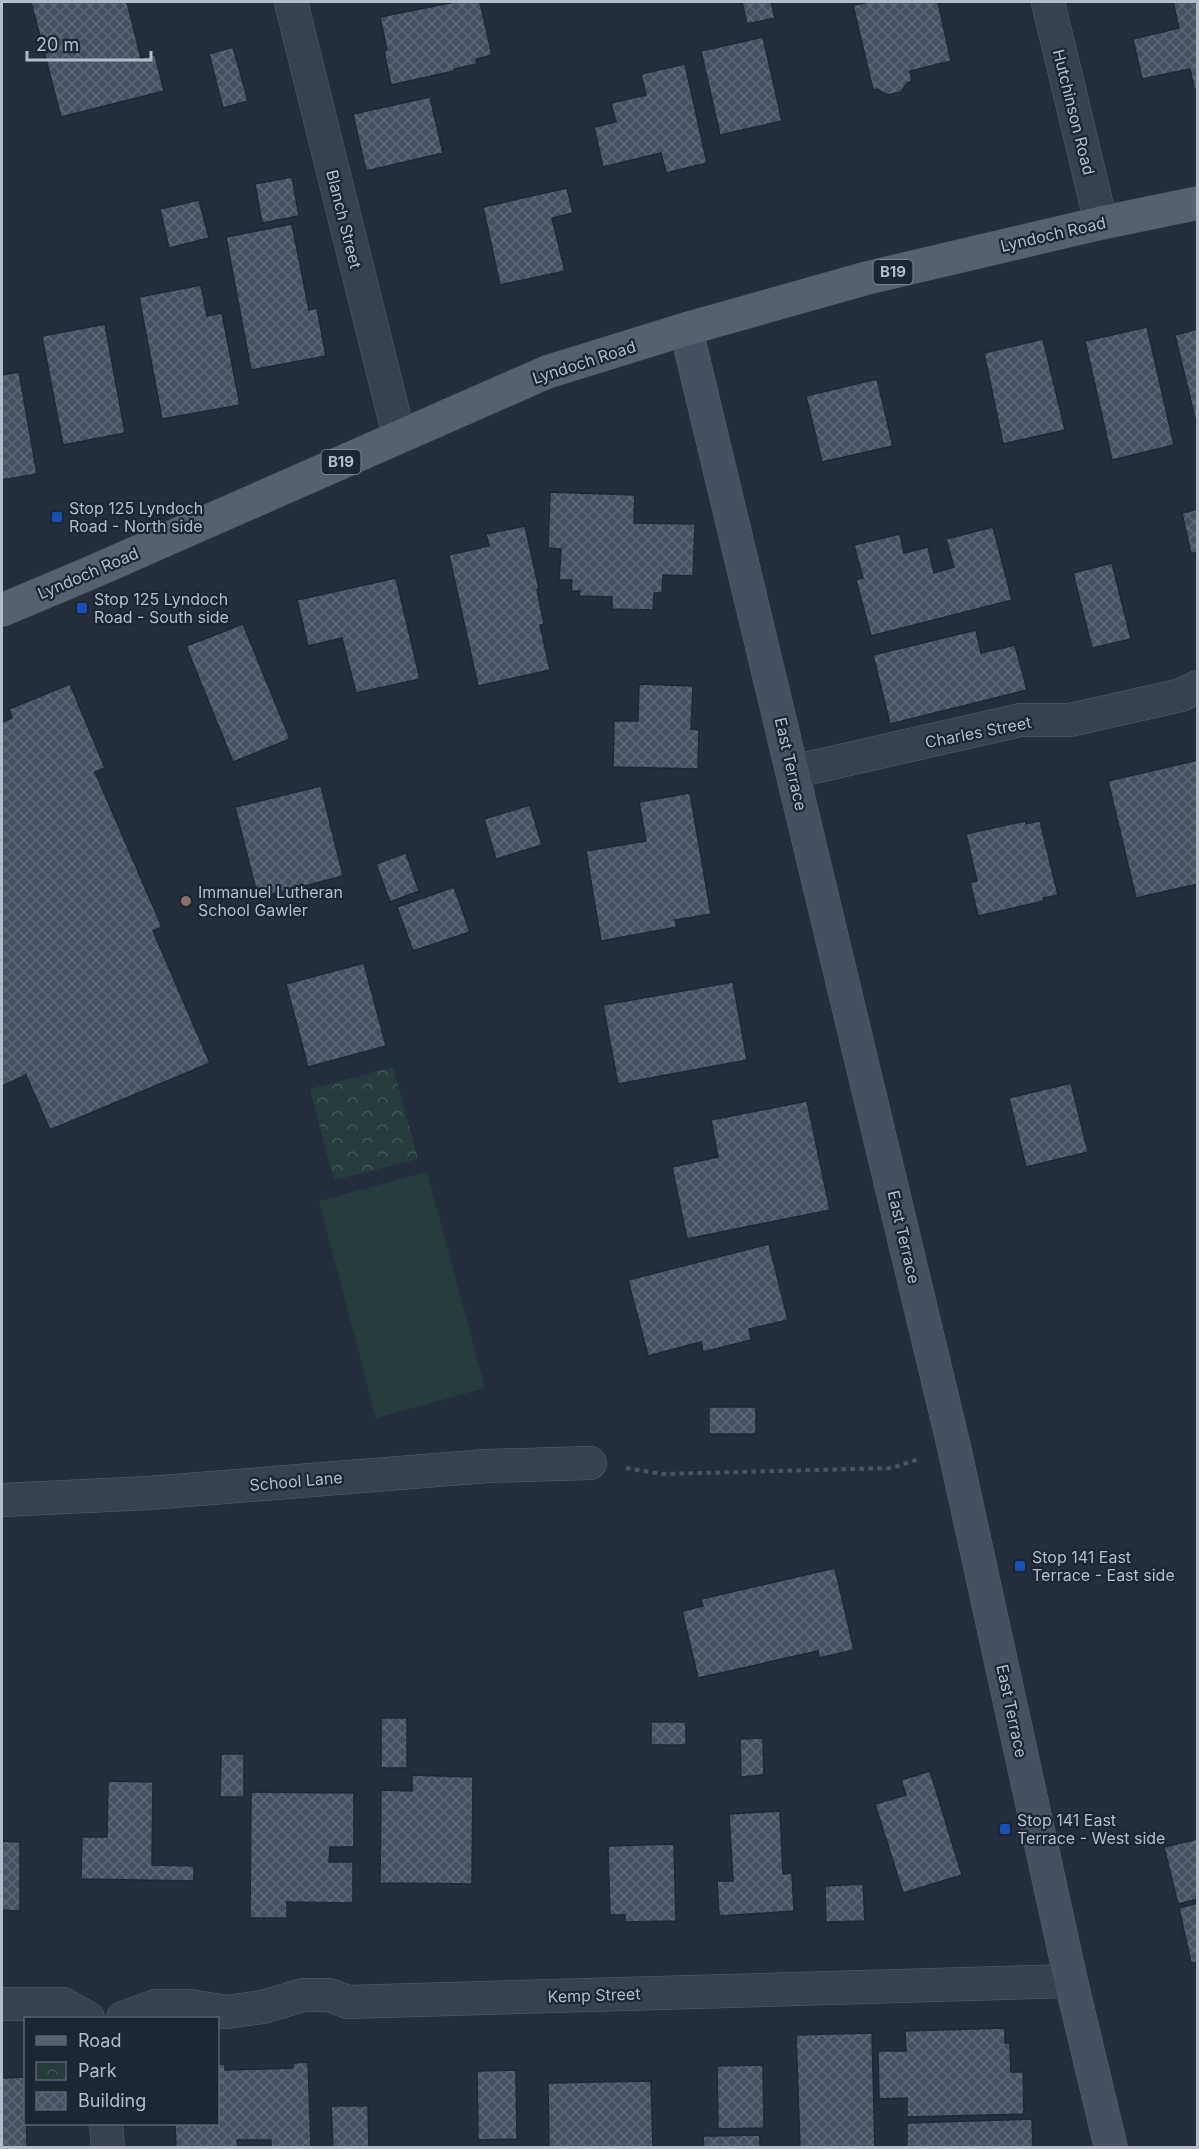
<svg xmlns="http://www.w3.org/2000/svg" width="1199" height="2149" viewBox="0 0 1199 2149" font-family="Inter,sans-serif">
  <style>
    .grass { fill: #263c3f }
    .park { fill: url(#park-crowns) }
    .building { fill: url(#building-cross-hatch); stroke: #1f2835; stroke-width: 1.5 }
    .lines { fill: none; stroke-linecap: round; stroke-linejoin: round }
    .street-casing { stroke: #565f6c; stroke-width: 34 }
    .secondary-casing { stroke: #565f6c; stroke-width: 34 }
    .primary-casing { stroke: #414a57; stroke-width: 34 }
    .path { stroke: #44595c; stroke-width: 4; stroke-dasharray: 4.5 4.5; stroke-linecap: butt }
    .street { stroke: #38414e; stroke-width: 33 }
    .secondary { stroke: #465061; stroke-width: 33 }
    .primary { stroke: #56606e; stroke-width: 33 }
    .transit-dot { fill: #1a4fb4; stroke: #1d2633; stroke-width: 2 }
    .education-dot { fill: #8d6e63; stroke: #1d2633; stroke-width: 2 }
    .labels { text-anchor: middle; stroke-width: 4.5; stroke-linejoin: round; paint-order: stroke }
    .shield { fill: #1d2633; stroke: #878f9c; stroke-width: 1.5 }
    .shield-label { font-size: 15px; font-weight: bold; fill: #b4bcc9 }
    .street-label { font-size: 16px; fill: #b4bcc9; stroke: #1d2633 }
    .poi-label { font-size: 16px; fill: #b4bcc9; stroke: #1d2633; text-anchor: start }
  </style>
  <defs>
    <pattern id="park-crowns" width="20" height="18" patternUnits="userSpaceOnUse" patternTransform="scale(1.5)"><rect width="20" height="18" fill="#263c3f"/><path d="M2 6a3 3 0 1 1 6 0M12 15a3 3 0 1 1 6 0" fill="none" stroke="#435659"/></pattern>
    <pattern id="building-cross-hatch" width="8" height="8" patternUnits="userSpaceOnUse" patternTransform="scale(1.5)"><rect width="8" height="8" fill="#455162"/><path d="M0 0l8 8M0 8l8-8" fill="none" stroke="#5d6877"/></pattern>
  </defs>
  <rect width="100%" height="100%" fill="#242f3e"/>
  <path class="grass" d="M427 1172 485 1388 376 1418 319 1201Z"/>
  <path class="park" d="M393 1067 418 1159 334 1180 310 1089Z"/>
  <g class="building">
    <path d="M31 2H127L141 58 155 55 164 91 61 117Z"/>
    <path d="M455 2H480L492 55 476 59 477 64 454 69V71L391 85 384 51 387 50 380 17Z"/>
    <path d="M742 2H771L775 18 747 24Z"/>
    <path d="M870 2H938L951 61 910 71 912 81 907 83 901 92 888 95 877 89 873 90 853 5Z"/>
    <path d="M1173 2H1198V89H1194L1190 69 1142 79 1133 39 1179 28Z"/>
    <path d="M763 37 782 121 720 135 701 51Z"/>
    <path d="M233 47 248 101 223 108 209 54Z"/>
    <path d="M685 64 707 163 666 173 661 153 603 167 594 127 616 122 611 103 646 95 641 74Z"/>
    <path d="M430 97 443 153 366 171 353 114Z"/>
    <path d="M292 177 299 216 262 223 255 184Z"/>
    <path d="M567 188 573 213 552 218 565 271 500 285 483 207Z"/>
    <path d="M199 200 209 238 169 248 160 209Z"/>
    <path d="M292 224 309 310 317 308 326 356 251 370 226 237Z"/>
    <path d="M201 285 207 316 222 313 240 405 162 419 139 297Z"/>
    <path d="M105 324 125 433 63 445 42 336Z"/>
    <path d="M1147 327 1174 445 1112 460 1085 341Z"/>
    <path d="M1198 329V431L1175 335Z"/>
    <path d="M1043 339 1065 430 1003 444 984 353Z"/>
    <path d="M19 372 37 474 2 480V375Z"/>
    <path d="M877 379 893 446 822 462 806 396Z"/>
    <path d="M550 492 635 495 634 523 695 524 693 576 663 575 662 593H654L653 610 612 609V597L579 596 580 591H571L572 580H559L561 549 548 548Z"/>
    <path d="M1198 509V552L1191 554 1182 513Z"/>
    <path d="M525 526 539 589 537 590 544 624 540 625 550 670 478 686 449 555 489 546 486 534Z"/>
    <path d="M993 527 1012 600 871 636 856 580 863 578 854 545 900 534 904 553 928 547 934 573 954 567 946 539Z"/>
    <path d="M1112 563 1131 639 1092 648 1073 573Z"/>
    <path d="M396 578 420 679 356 693 342 638 308 646 297 600Z"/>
    <path d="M243 624 290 739 233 762 186 646Z"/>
    <path d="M976 630 981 653 1015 645 1027 690 890 724 873 655Z"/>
    <path d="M70 684 105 768 95 772 162 927 153 931 210 1063 50 1130 26 1075 2 1086V722L12 718 9 709Z"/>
    <path d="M639 684 693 686 691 729 699 730 698 769 613 767 614 721H638Z"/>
    <path d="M1198 760V884L1136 898 1108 781Z"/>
    <path d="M321 786 343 876 258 898 235 807Z"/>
    <path d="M690 793 711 914 675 920 677 927 601 941 586 851 646 841 639 802Z"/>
    <path d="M530 805 542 845 496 859 484 819Z"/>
    <path d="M1025 821 1026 824 1040 821 1058 895 1043 898 1044 901 978 916 970 882 977 881 966 834Z"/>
    <path d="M406 853 419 891 390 902 376 864Z"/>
    <path d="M454 887 470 932 413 951 397 907Z"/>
    <path d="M364 963 386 1046 308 1067 286 984Z"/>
    <path d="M733 982 747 1060 618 1084 603 1005Z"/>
    <path d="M1071 1083 1088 1152 1026 1167 1009 1098Z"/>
    <path d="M807 1101 830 1210 687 1239 672 1167 718 1157 711 1120Z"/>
    <path d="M769 1244 788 1320 749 1329 751 1340 703 1352 701 1342 648 1356 628 1280Z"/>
    <rect x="709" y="1407" width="47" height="27"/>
    <path d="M835 1568 854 1650 819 1658 818 1651 698 1678 682 1611 703 1606 701 1599Z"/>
    <path d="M2 1586H3L2 1685Z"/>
    <rect x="381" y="1718" width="26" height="50"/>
    <rect x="651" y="1722" width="35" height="23"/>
    <path d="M763 1738 764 1775 741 1777 740 1739Z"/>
    <path d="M221 1754H244V1797H220Z"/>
    <path d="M930 1771 962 1875 903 1893 875 1804 906 1795 901 1780Z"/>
    <path d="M412 1775 473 1777 472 1884 380 1883 381 1790 412 1791Z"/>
    <path d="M108 1781 153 1782 152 1865 194 1866V1881L81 1879 82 1837H107Z"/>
    <path d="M251 1792 354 1793V1847H330L329 1862H353V1903L287 1902V1918H250Z"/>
    <path d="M780 1811 783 1874 792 1873 794 1911 719 1916 717 1881H733L729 1814Z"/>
    <path d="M1198 1839V1899L1178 1904 1164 1847Z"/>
    <path d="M2 1841 20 1842V1911L2 1910Z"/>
    <path d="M674 1844 676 1921 625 1922V1915H610L608 1846Z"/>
    <path d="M863 1884 865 1921 826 1922 825 1886Z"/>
    <path d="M1198 1903V1962L1191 1963 1179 1908Z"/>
    <path d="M1005 2028V2043H1010L1011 2072H1023L1024 2114 907 2117V2098L879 2099 878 2051H906L905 2031Z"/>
    <path d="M872 2033 875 2148H800L796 2035Z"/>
    <path d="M308 2062 311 2148H271V2140H237L238 2148H176L175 2124H218V2064H225V2070L293 2068V2063Z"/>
    <path d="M763 2065 764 2128 718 2129 717 2066Z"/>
    <path d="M516 2070 517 2139 478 2140 477 2071Z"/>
    <path d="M26 2077 27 2148H2V2078Z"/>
    <path d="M651 2081 653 2148H549L548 2083Z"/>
    <path d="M331 2106H368L369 2148H333Z"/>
    <path d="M1032 2119 1033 2148H907V2123Z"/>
    <path d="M760 2135V2148H704L703 2136Z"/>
  </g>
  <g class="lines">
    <g class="street-casing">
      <g id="street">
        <path d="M291 2 399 436"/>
        <path d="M1048 2 1101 223"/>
        <path d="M792 772 1020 720H1070L1181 695 1198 687"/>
        <path d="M2 1500 149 1493 487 1466 590 1463"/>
        <path d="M2 2004H63L88 2018"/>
        <path d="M123 2018 156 2006H190L226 2012 263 2007 303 1995H329L348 2002 1071 1981"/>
        <path d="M106 2124 108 2148"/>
      </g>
    </g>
    <g class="secondary-casing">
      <path id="secondary" d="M686 329 954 1447 1071 1981 1111 2148"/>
    </g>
    <g class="primary-casing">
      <path id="primary" d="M2 610 90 573 547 372 686 329 867 278 1101 223 1198 203"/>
    </g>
    <path class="path" d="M626 1468 662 1474 892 1468 919 1459"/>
    <use href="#street" class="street"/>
    <use href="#secondary" class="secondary"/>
    <use href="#primary" class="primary"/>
  </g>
  <g class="transit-dot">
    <rect x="51" y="511" width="12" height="12" rx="3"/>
    <rect x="76" y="602" width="12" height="12" rx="3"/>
    <rect x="1014" y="1560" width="12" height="12" rx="3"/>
    <rect x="999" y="1823" width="12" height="12" rx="3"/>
  </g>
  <circle class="education-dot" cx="186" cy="901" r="6"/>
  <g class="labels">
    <g class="shield">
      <rect x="873.5" y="260" width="39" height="24" rx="4.5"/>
      <rect x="321.5" y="450" width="39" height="24" rx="4.5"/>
    </g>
    <g class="shield-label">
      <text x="893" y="277">B19</text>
      <text x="341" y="467">B19</text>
    </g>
    <g class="street-label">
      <text transform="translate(1074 112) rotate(76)" y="6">Hutchinson Road</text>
      <text transform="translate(344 219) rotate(76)" y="6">Blanch Street</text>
      <text transform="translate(1053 234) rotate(-13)" y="6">Lyndoch Road</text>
      <text transform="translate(584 362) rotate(-18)" y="6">Lyndoch Road</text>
      <text transform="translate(88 573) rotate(-23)" y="6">Lyndoch Road</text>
      <text transform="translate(978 732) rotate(-11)" y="6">Charles Street</text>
      <text transform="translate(791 764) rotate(77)" y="6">East Terrace</text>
      <text transform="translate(904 1237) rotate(77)" y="6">East Terrace</text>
      <text transform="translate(296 1481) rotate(-5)" y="6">School Lane</text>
      <text transform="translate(1012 1711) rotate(78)" y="6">East Terrace</text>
      <text transform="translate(594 1995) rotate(-2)" y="6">Kemp Street</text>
    </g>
    <g class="poi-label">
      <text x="69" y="514">Stop 125 Lyndoch<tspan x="69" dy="18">Road - North side</tspan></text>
      <text x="94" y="605">Stop 125 Lyndoch<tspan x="94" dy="18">Road - South side</tspan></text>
      <text x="198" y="898">Immanuel Lutheran<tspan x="198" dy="18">School Gawler</tspan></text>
      <text x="1032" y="1563">Stop 141 East<tspan x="1032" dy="18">Terrace - East side</tspan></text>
      <text x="1017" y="1826">Stop 141 East<tspan x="1017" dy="18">Terrace - West side</tspan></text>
    </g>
  </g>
  <rect width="1199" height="2149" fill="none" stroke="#b4bcc9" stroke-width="6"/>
  <rect x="24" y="2017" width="195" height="108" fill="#1d2633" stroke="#59626f" stroke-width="1.5"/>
  <rect x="36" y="2036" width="30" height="9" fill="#56606e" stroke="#59626f" stroke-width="1.5"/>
  <text x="78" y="2047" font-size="18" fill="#b4bcc9">Road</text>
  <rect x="36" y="2062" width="30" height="18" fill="url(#park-crowns)" stroke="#59626f" stroke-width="1.5"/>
  <text x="78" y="2077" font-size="18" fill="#b4bcc9">Park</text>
  <rect x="36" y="2092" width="30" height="18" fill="url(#building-cross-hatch)" stroke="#59626f" stroke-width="1.5"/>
  <text x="78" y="2107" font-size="18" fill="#b4bcc9">Building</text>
  <path d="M27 51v9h124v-9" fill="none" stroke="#b4bcc9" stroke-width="3"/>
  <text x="36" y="51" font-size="18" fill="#b4bcc9" stroke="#1d2633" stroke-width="4.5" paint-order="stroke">20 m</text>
</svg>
